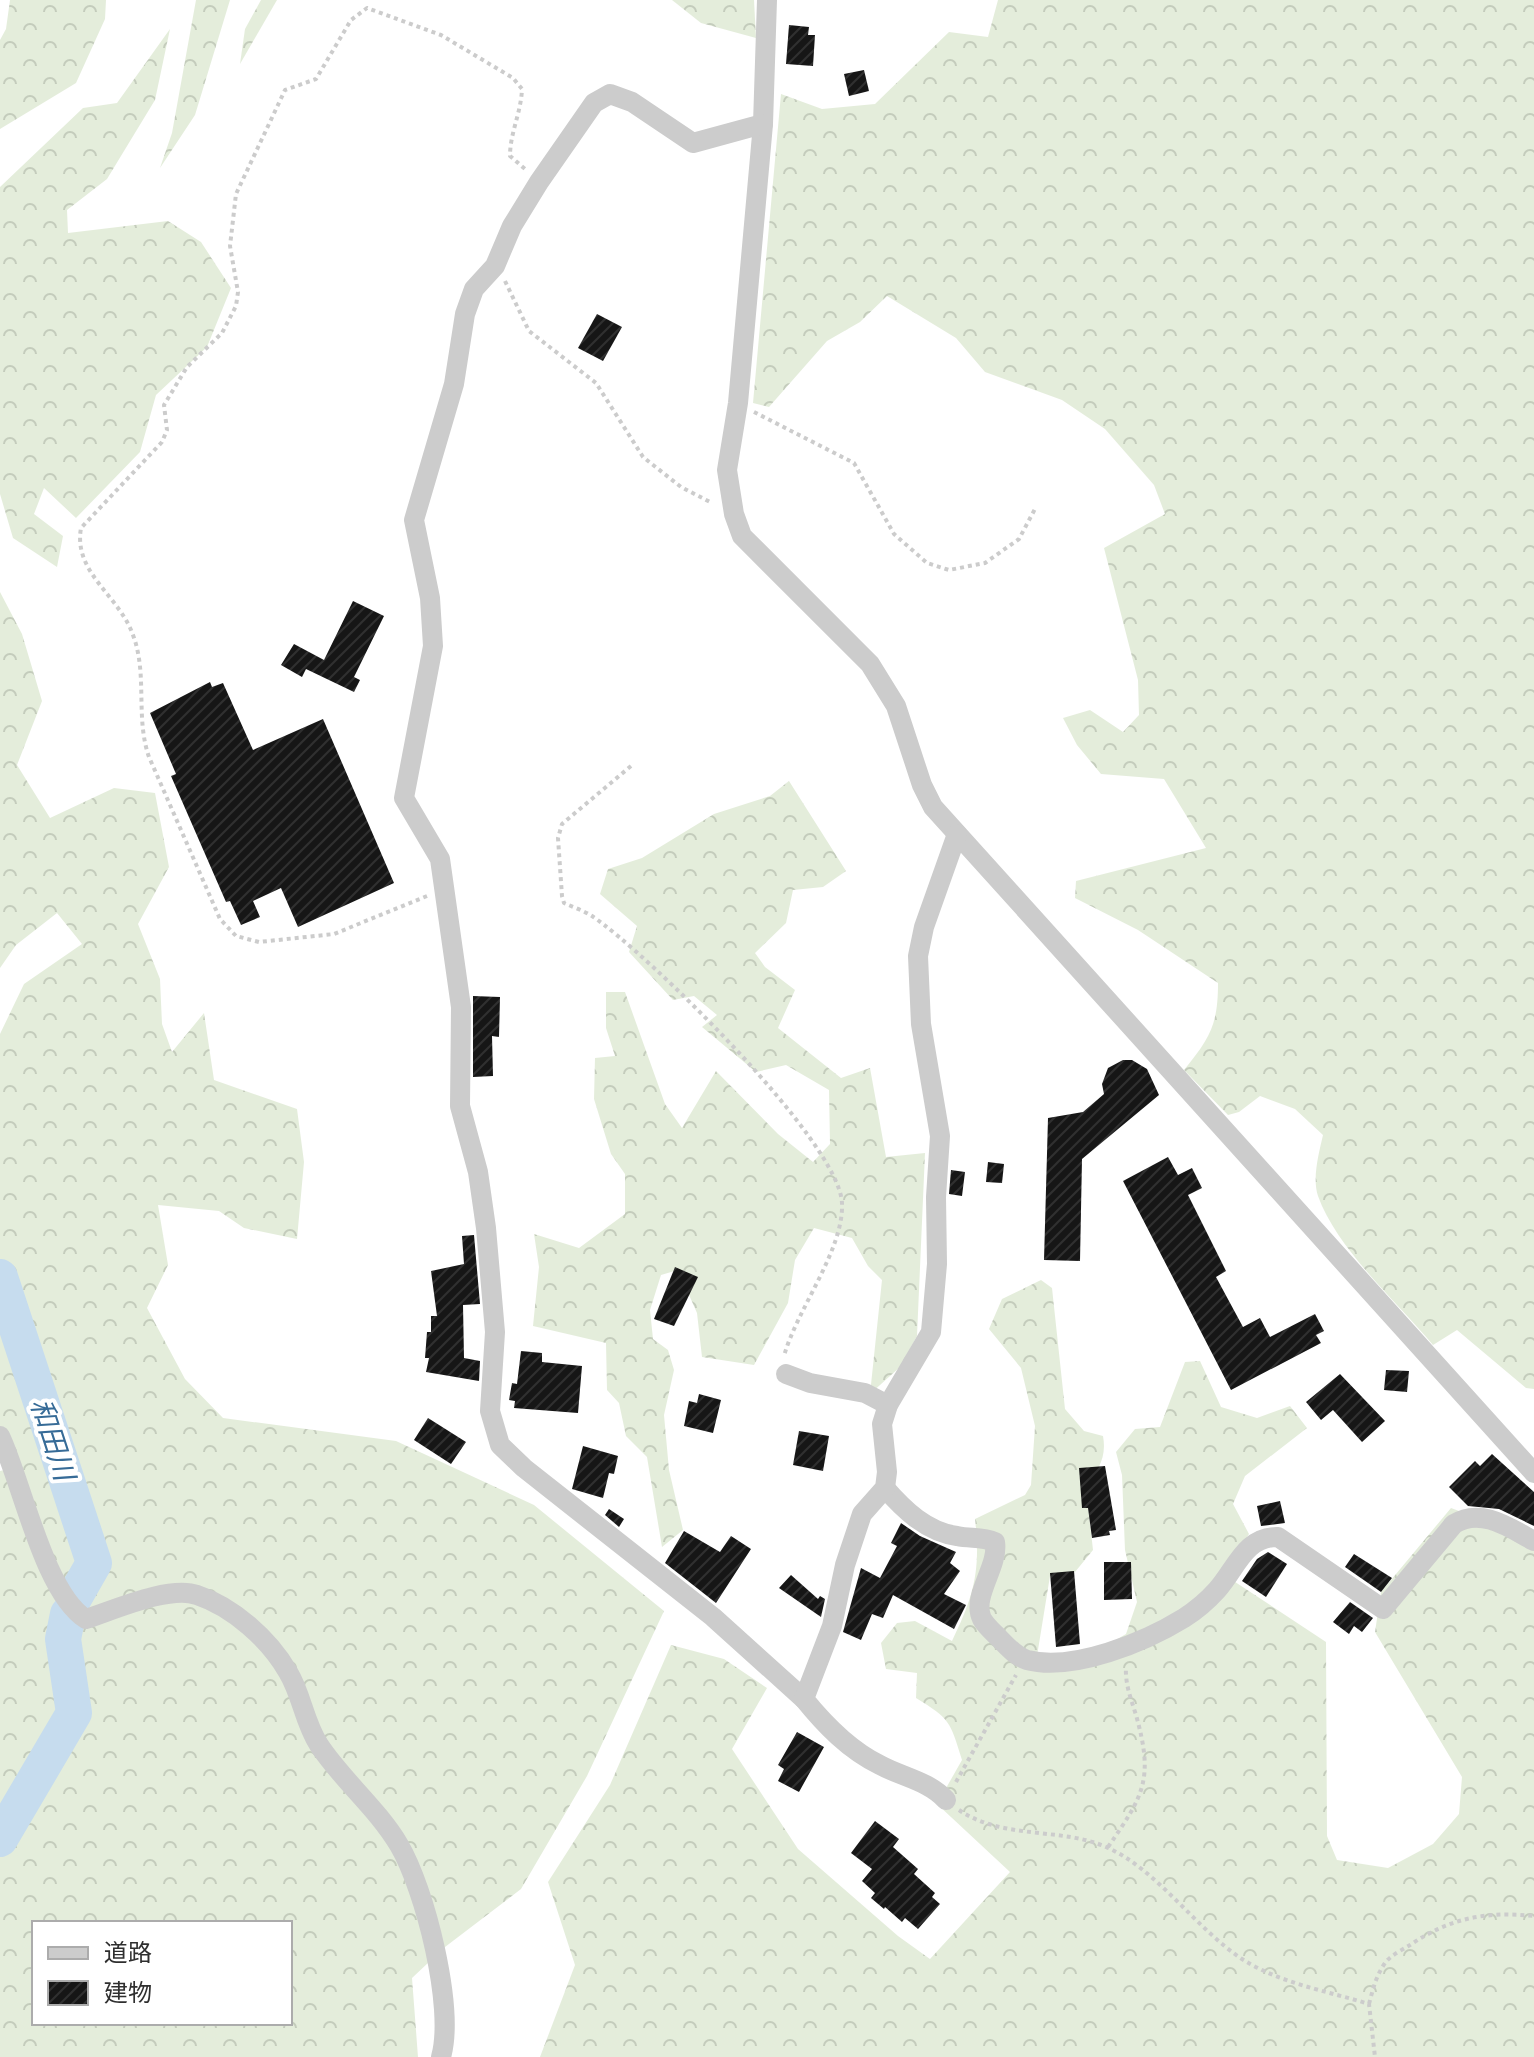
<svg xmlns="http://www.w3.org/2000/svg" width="1534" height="2057" viewBox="0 0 1534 2057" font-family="Karla,'Noto Sans JP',sans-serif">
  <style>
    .forest { fill: url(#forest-crowns); fill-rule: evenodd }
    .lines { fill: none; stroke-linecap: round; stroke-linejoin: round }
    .river { stroke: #c6dcee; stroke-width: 36 }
    .building { fill: url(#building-hatch) }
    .path { stroke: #ccc; stroke-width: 4; stroke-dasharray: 4 4; stroke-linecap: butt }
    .minor { stroke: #ccc; stroke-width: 20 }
    .labels { text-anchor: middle; stroke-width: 8; stroke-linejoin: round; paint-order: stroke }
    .water-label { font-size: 28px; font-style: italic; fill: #366b97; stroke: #fff }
  </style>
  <defs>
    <pattern id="forest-crowns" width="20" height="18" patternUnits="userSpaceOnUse" patternTransform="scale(2)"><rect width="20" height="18" fill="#e4eddb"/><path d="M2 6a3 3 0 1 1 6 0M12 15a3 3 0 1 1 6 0" fill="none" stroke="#c4ccbc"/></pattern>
    <pattern id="building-hatch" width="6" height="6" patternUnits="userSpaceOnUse" patternTransform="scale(2)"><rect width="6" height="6" fill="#161616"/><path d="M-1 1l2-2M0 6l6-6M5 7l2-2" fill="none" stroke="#303030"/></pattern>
  </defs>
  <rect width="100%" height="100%" fill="#fff"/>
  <g class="forest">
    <path d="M10 0H106L105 19 76 83 0 129V40L6 29Z"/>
    <path d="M196 0H230L195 115 160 168 172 133Z"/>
    <path d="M261 0H277L240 64 245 29Z"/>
    <path d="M672 0H754L756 38 701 23Z"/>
    <path d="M998 0H1534V1389L1526 1388 1457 1330 1433 1345C1397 1302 1337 1249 1318 1196 1312 1178 1319 1153 1323 1135L1295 1109 1260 1096 1239 1112 1228 1115 1184 1070C1210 1038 1218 1025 1218 983L1138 930 1075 898 1076 881 1206 848 1164 779 1101 774 1077 745 1063 718 1090 710 1123 732 1139 715 1138 680 1104 548 1165 514 1154 485 1105 429 1062 400 985 372 956 338 887 296 860 322 827 341 769 407 753 403 781 94 822 109 875 104 949 32 988 37Z"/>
    <path d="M170 29 155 100 107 179 67 210 68 233 168 221 201 242 231 288 207 347 156 395 140 452 76 518 44 488 34 514 63 536 57 567 13 538 0 494V187L83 108 117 103Z"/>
    <path d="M0 592 22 634 42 701 17 765 50 818 114 788 155 793 169 867 138 924 160 979 162 1024 172 1052 204 1013 214 1080 297 1109 304 1162 297 1239 244 1228 219 1211 158 1205 168 1265 147 1308 185 1379 223 1418 396 1441 534 1505 664 1611 587 1776 521 1889 445 1947 412 1978 418 2057H0V1471L8 1469 0 1449V1034L24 984 82 944 57 913 16 945 0 968ZM34 1923H290V2023H34Z"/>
    <path d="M789 781 846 871 823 887 793 890 786 923 755 953 765 967 795 990 778 1028 841 1078 870 1068 886 1157 925 1153 917 1336 900 1367 870 1394 882 1280 868 1266 852 1238 814 1228 795 1260 788 1303 754 1365 702 1357 697 1313 678 1270 661 1275 650 1310 653 1339 668 1350 674 1370 664 1415 669 1470 683 1530 662 1547 647 1457 626 1436 619 1403 607 1390 606 1343 533 1326 539 1267 534 1234 579 1248 625 1214V1174L611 1154 594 1099 595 1058 615 1056 606 1028V992H625L665 1104 682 1128 716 1071 778 1134 813 1162 830 1144 829 1090 786 1065 756 1072 702 1027 717 1015 694 996 673 1000 629 952 637 926 600 894 608 869 642 858 714 814 770 796Z"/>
    <path d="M1041 1280 1052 1288 1065 1409 1084 1431 1103 1436C1107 1458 1098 1470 1086 1488L1093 1550 1075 1572 1050 1576 1037 1656H1088L1126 1634 1137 1602 1125 1550 1122 1475 1116 1452 1135 1429 1160 1427 1185 1362 1200 1361 1221 1407 1257 1418 1290 1406 1307 1428 1245 1476 1233 1504 1249 1534 1223 1574 1326 1642 1327 1836 1337 1860 1388 1868 1433 1844 1459 1814 1462 1777 1375 1632 1381 1592 1451 1508 1534 1539V2057H540L575 1965 548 1882 610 1785 671 1645 724 1659 767 1688 732 1749 798 1849 898 1936 930 1959 1010 1872 937 1804 962 1760C950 1721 950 1719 916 1698L917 1673 886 1669 881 1643 897 1623 915 1621 952 1641C974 1596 981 1570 975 1519L1025 1495 1031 1485 1035 1426 1021 1368 989 1329 1002 1299Z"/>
  </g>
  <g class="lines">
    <g class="river">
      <path d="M0 1277 94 1563 74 1598"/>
      <path d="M0 1839 74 1713 63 1639 68 1614"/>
    </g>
  </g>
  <g class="building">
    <path d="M789 25 809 27 808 35H815L813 66 786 64Z"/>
    <path d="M864 70 869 91 849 96 844 74Z"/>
    <path d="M597 314 622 327 603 361 578 348Z"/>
    <path d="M353 601 384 616 354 677 360 680 354 692 306 669 302 677 281 665 294 644 324 660Z"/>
    <path d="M210 682 212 687 223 683 253 750 323 719 394 883 298 927 281 888 253 901 260 917 241 925 230 901 226 902 171 776 176 774 150 713Z"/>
    <path d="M473 996 500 997 499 1037 492 1036 493 1076 473 1077Z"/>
    <path d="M1123 1060H1132L1147 1069 1159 1095 1082 1159 1080 1261 1044 1260 1048 1118 1083 1112 1104 1094 1102 1084 1108 1068Z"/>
    <path d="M1168 1157 1178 1175 1192 1168 1202 1188 1188 1195 1226 1271 1216 1277 1243 1327 1260 1318 1270 1337 1315 1314 1324 1331 1316 1335 1321 1343 1231 1390 1123 1181Z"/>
    <path d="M988 1162 1004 1164 1002 1183 986 1182Z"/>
    <path d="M951 1170 965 1172 962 1196 949 1194Z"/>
    <path d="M474 1235 480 1304 463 1305 464 1358 480 1361 479 1381 426 1372 429 1358H425L427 1332H431V1316H437L431 1271 464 1264 462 1236Z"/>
    <path d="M675 1267 698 1277 674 1326 654 1319Z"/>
    <path d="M521 1351 542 1353V1362L582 1366 578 1413 514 1408 515 1401 509 1400 512 1383 517 1384Z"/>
    <path d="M1386 1370 1409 1371 1407 1392 1384 1390Z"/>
    <path d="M1340 1374 1385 1421 1362 1442 1333 1410 1321 1420 1306 1402Z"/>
    <path d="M699 1394 721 1400 713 1433 684 1426 689 1401 697 1403Z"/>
    <path d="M428 1418 466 1442 451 1464 414 1440Z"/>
    <path d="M799 1431 829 1436 823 1471 793 1465Z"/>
    <path d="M583 1446 618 1456 614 1474 609 1473 603 1498 572 1489Z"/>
    <path d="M1492 1454 1534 1492V1526L1499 1509 1468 1506 1449 1487 1475 1461 1480 1466Z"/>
    <path d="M1105 1466 1116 1530 1109 1531 1110 1535 1092 1538 1088 1508H1082L1079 1468Z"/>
    <path d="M1280 1501 1285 1523 1261 1526 1257 1506Z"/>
    <path d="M609 1509 624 1519 619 1527 605 1515Z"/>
    <path d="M901 1523 920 1536 956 1552 950 1563 960 1571 944 1594 966 1605 954 1629 893 1595 883 1618 872 1614 861 1640 843 1632 861 1568 880 1578 897 1546 891 1543Z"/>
    <path d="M684 1531 720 1552 731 1536 751 1549 716 1603 665 1563Z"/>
    <path d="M1268 1552 1287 1564 1266 1597 1242 1581 1257 1559Z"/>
    <path d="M1354 1554 1392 1578 1381 1592 1345 1567Z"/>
    <path d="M1104 1562H1131L1132 1599 1104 1600Z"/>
    <path d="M1074 1571 1080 1644 1056 1647 1050 1573Z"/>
    <path d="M791 1575 818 1599 820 1596 825 1599 821 1617 779 1588Z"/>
    <path d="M1350 1602 1373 1618 1362 1632 1354 1626 1349 1634 1333 1622Z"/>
    <path d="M797 1732 824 1747 799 1792 778 1781 784 1769 778 1765Z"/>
    <path d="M875 1821 899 1839 893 1847 918 1869 914 1874 935 1893 932 1897 940 1904 918 1929 905 1918 902 1922 885 1907 884 1909 871 1898 875 1893 862 1881 872 1869 851 1853Z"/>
  </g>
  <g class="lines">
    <g class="path">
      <path d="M505 281 529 331 596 383 643 457 681 487 712 503"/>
      <path d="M754 412 854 463 894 534 927 563 949 570 985 563 1019 539 1036 507"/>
      <path d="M631 766 562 824 558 838 562 896 564 903C573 907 584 911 592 916 647 953 839 1141 842 1203 844 1250 797 1309 784 1356"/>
      <path d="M427 896 334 934 259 942 236 936 220 919 149 757C135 717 148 675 133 635 119 595 73 573 81 528L162 442 167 430 164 405 187 367 222 333 236 306 238 292 230 246 236 194 285 90 316 79 351 20 367 8 441 35 513 78 522 89C521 113 510 133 510 156L525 169"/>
      <path d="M956 1782 1016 1675"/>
      <path d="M959 1810C1003 1840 1061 1827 1106 1847 1157 1869 1195 1928 1242 1959 1279 1983 1327 1991 1369 2004L1375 2057"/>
      <path d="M1108 1847C1144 1795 1154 1779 1136 1715 1131 1699 1125 1684 1126 1667"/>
      <path d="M1369 2004C1373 1989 1376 1976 1385 1963 1391 1955 1402 1950 1410 1945 1450 1918 1486 1911 1534 1916"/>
    </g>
    <g class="minor">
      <path d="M767 0 763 124 738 403 727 470 734 514 742 536 870 664 896 706 922 785 933 807 1534 1473"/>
      <path d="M763 124 693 143 632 102 610 94 594 103 539 182 512 226 495 266 474 289 465 314 454 384 414 520 430 598 433 646 404 798 440 859 461 1007 460 1106 478 1172 486 1228 495 1332 490 1411 500 1445 524 1468 713 1617 804 1699"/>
      <path d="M786 1374 810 1383 865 1393 888 1405"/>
      <path d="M0 1436C22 1482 44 1593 86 1619 114 1610 170 1585 197 1595 233 1607 269 1639 288 1672 302 1695 304 1722 319 1745 342 1780 377 1808 399 1845 425 1889 455 2008 441 2057"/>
      <path d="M885 1488C904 1510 927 1532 957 1536 971 1539 982 1536 995 1542 999 1567 971 1596 982 1619 986 1626 993 1632 998 1637 1007 1646 1015 1656 1027 1660 1073 1672 1145 1642 1184 1618 1195 1611 1208 1600 1217 1590 1236 1569 1245 1536 1278 1537L1383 1609 1454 1524C1481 1507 1510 1528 1534 1541"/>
      <path d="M946 1800C929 1781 902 1777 880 1765 849 1750 825 1725 804 1699L832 1626 845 1565 862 1514 885 1488 887 1472 882 1424 888 1405 931 1332 937 1264 936 1197 940 1136 921 1024 918 956 924 927 957 834"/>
    </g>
  </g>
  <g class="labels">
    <g class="water-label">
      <text transform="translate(53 1439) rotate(72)" y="10">和田川</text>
    </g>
  </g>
  <rect x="32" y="1921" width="260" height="104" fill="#ffffff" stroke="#acacac" stroke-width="2"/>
  <rect x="48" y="1947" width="40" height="12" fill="#cccccc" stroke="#acacac" stroke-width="2"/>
  <text x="104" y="1961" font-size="24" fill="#2f2f2f">道路</text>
  <rect x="48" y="1981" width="40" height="24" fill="url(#building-hatch)" stroke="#acacac" stroke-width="2"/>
  <text x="104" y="2001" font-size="24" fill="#2f2f2f">建物</text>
</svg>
